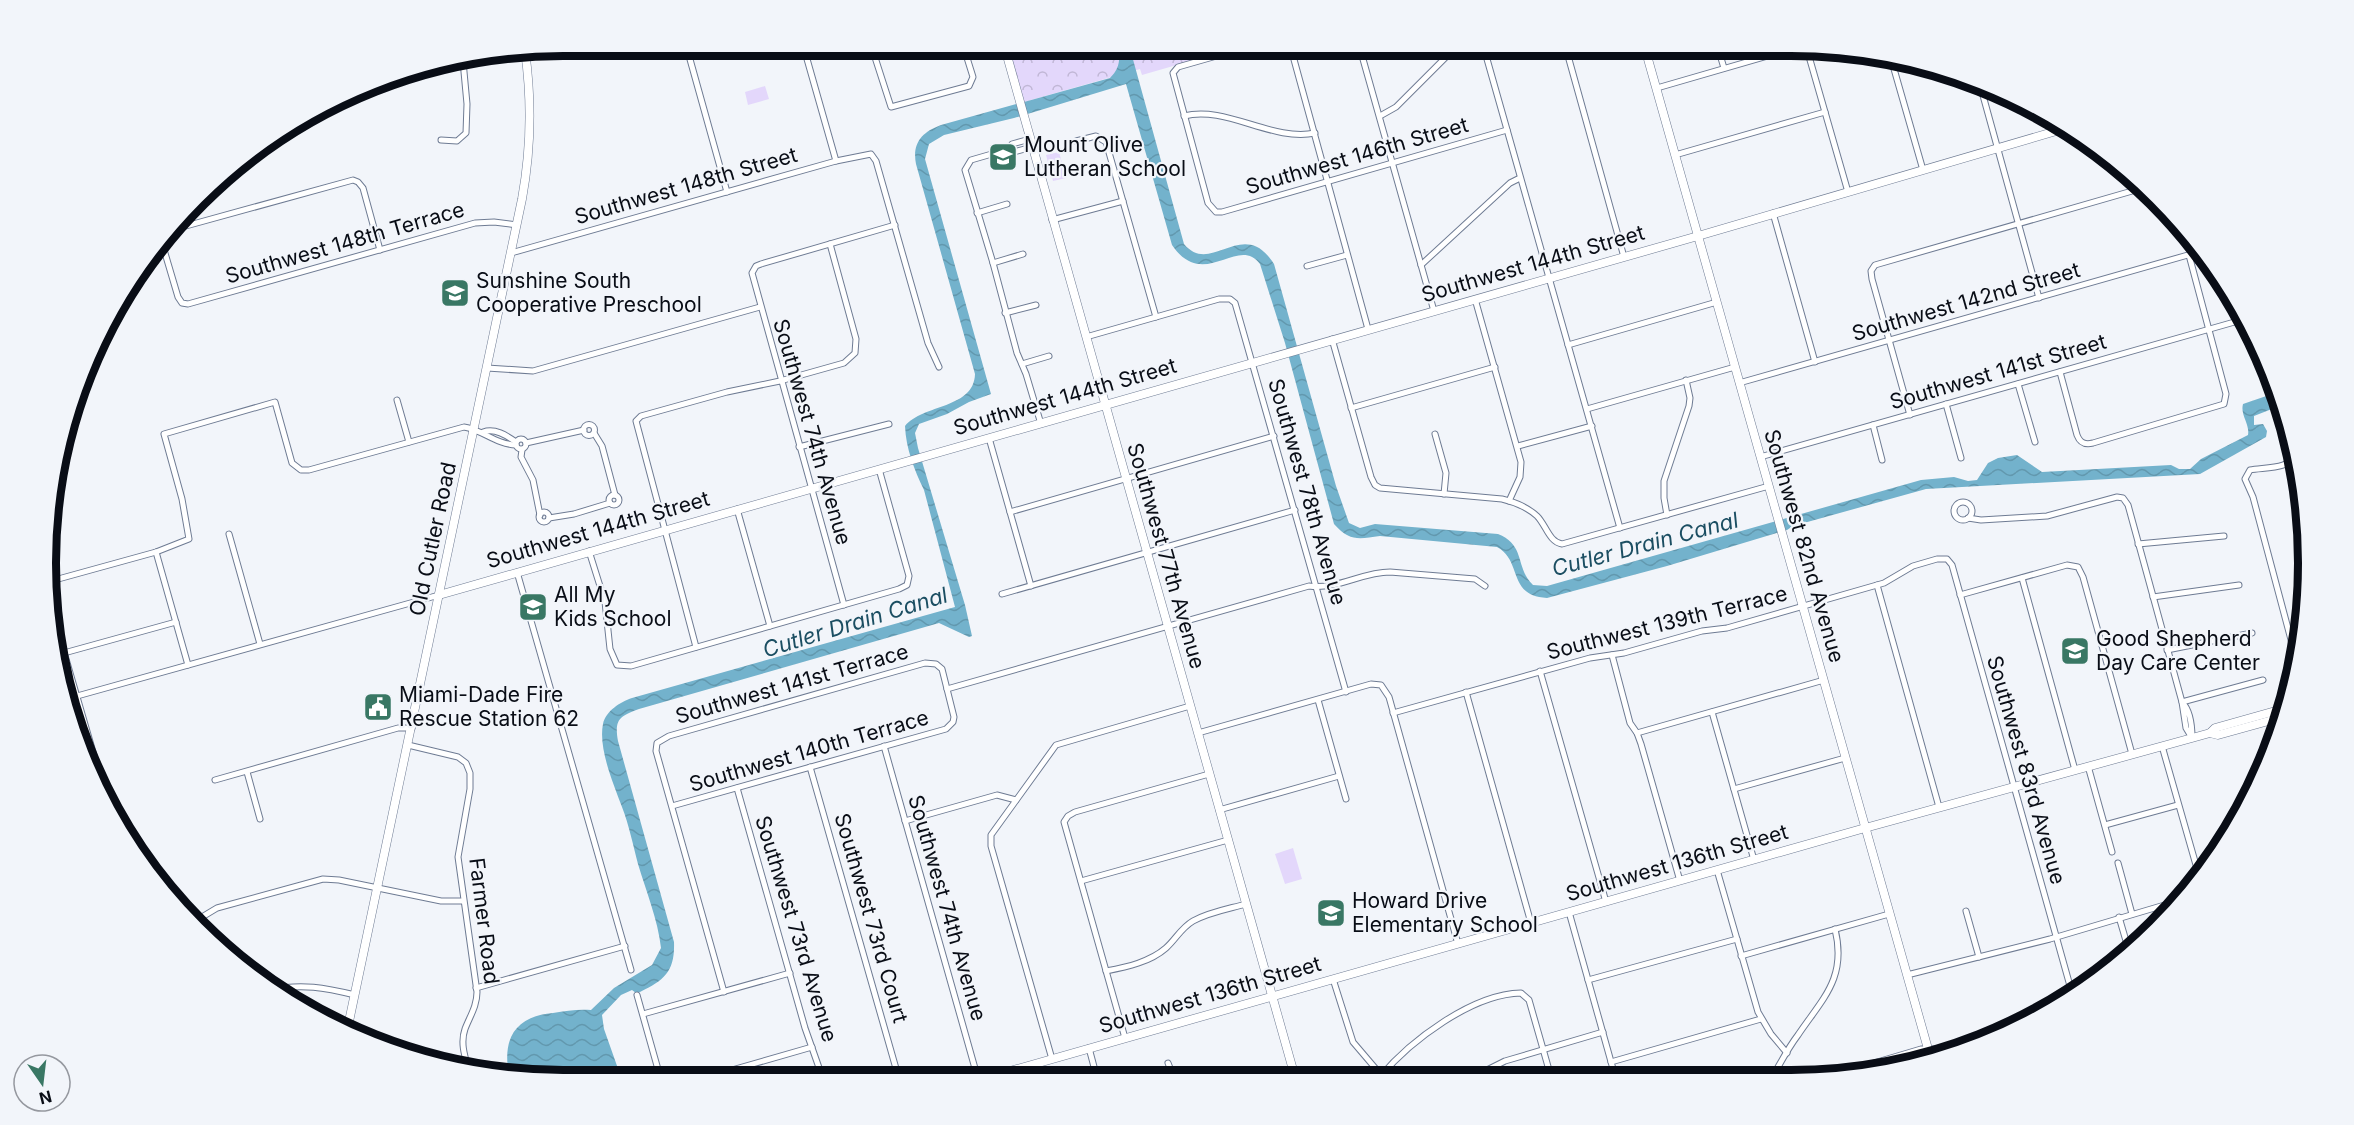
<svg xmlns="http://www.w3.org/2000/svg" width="2354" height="1125" viewBox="0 0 2354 1125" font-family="Inter,sans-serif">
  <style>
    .park { fill: url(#park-crowns) }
    .pitch { fill: #e3d7fb }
    .water { fill: url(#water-waves) }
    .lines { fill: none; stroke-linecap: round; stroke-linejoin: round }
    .street-casing { stroke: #6e7b93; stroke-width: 7 }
    .secondary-casing { stroke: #6e7b93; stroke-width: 9 }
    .street { stroke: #fff; stroke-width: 5 }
    .secondary { stroke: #fff; stroke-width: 8 }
    .labels { text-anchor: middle; stroke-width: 4.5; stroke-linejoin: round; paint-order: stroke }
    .poi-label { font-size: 21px; fill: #090d16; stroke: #f2f5fa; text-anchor: start }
    .street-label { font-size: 21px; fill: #090d16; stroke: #f2f5fa }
    .water-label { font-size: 22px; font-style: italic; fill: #1b4e62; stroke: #f2f5fa }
    .rim { fill: none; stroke: #090d16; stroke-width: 8 }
  </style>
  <defs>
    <pattern id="park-crowns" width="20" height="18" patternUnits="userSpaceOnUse" patternTransform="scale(1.5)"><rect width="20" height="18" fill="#e3d7fb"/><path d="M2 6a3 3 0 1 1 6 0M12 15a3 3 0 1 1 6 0" fill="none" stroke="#c1b7d6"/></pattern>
    <pattern id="water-waves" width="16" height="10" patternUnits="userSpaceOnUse" patternTransform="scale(1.5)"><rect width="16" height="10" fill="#73b2cc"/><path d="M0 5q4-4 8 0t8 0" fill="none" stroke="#6298ae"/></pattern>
  </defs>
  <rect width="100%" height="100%" fill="#f2f5fa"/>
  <path class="park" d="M1007 45H1246L1142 75 1140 69 1024 102Z"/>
  <g class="pitch">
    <path d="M765 86 769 99 748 105 745 92Z"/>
    <path d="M1059 152 1066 178 1053 181 1046 155Z"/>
    <path d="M1293 848 1302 879 1285 884 1275 854Z"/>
  </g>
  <path class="water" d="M1117 45H1129L1184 244C1211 277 1243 215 1274 264L1336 486 1349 523 1360 528 1375 524 1498 534C1526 545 1515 568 1533 585L1547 586 1921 480 1954 477 1968 481 1977 480 1988 463 1998 458 2017 455 2042 472 2171 465 2179 469H2190L2201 459 2248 435C2250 424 2240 415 2243 404L2278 392 2282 405 2254 416V425L2263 424 2267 431 2266 437 2200 474 1926 489 1793 526 1787 530 1667 566 1547 598C1507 596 1523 561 1497 547L1380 536C1359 539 1350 542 1334 524L1285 343 1260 264C1238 234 1204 292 1172 245L1126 84 1014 118 944 135 929 144 925 159 991 394 969 402 947 414 919 424 915 433 918 448 965 605 972 636 969 637 939 623 639 709C620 716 614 719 618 741L674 942C675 971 665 980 640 992L636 993 632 990 621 995 602 1015 604 1029 622 1080H562L509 1075C502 1039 515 1016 553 1013 566 1011 578 1009 591 1010L614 988 652 965 661 948C658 920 646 891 638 864 633 845 629 825 622 807 614 785 598 749 603 724 606 711 620 702 632 698L955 607 924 490C914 469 906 449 905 426 923 404 974 409 975 374L916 164C912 143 922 132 941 125L1110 78C1120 68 1121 58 1117 45Z"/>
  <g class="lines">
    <g class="street-casing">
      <g id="street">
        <path d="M686 45 727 192"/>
        <path d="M803 45 836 161"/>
        <path d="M871 45 891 107 969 86 973 77 963 45"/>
        <path d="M1255 45 1178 67 1173 73 1208 203 1216 212H1222L1507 130"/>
        <path d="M1290 45 1368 329"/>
        <path d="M1359 45 1434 311"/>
        <path d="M1483 45 1620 528"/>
        <path d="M1565 45 1624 257"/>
        <path d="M1717 45 1724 68"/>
        <path d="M1806 46 1848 192"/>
        <path d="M1890 55 1923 170"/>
        <path d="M1979 81 2039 298"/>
        <path d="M1657 88 1802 46"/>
        <path d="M1184 116C1226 105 1272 142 1315 133"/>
        <path d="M1380 116 1396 107 1458 45"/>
        <path d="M1030 139 1012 144 1009 149 971 160 965 170 993 263 1017 353 1026 374 1041 424"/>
        <path d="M441 140 457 141 466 133 467 104 463 61"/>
        <path d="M1076 141 1096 136 1106 142 1156 317"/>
        <path d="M1009 149 1014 152 1032 147"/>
        <path d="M1675 155 1825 112"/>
        <path d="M977 213 1007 204"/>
        <path d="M1773 213 1815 362"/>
        <path d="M1052 220 1123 201"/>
        <path d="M175 229 353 180 358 182 363 188 380 250"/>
        <path d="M162 243 178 297 182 303 188 304 475 223 494 222 517 225"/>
        <path d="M511 253 836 161 871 154 876 161 928 343 939 367"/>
        <path d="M993 263 1023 254"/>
        <path d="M1421 265 1510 183 1520 178"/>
        <path d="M1307 266 1347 255"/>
        <path d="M1475 299 1521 462 1520 477 1509 501"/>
        <path d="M1005 313 1036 305"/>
        <path d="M1086 337 1219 299H1230L1235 303 1346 692"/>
        <path d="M1332 339 1371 477 1375 485 1380 488 1502 499C1515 502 1527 507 1537 516 1546 525 1549 542 1562 544L1769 486"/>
        <path d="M1568 345 1717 302"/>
        <path d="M1022 364 1049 356"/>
        <path d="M487 368 533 371 760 307"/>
        <path d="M2060 372 2077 435C2080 443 2085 445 2093 443L2224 404 2226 394 2189 255"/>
        <path d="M1739 383 2202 251"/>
        <path d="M2018 384 2035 442"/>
        <path d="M397 400 409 442"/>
        <path d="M1946 404 1961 458"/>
        <path d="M1351 408 1495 367"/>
        <path d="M1587 409 1735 367"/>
        <path d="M1910 415 1872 279 1871 271 1875 265 2146 187"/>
        <circle cx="589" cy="430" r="5.5"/>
        <path d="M1873 425 1882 460"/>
        <path d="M483 432C495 428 506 435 516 442"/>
        <path d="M594 433 602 446 615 495"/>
        <path d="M1435 434 1446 473 1444 494"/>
        <path d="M989 438 1031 586"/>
        <circle cx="521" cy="444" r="5"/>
        <path d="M526 443 584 430"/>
        <path d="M1518 446 1592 426"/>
        <path d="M799 447 889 424"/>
        <path d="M522 450 521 457 533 480 540 515"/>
        <path d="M2296 453C2291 470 2264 467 2250 470L2245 479 2253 497 2298 666"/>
        <path d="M1760 457 2245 319"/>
        <circle cx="614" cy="500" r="5"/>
        <circle cx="1963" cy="511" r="9"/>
        <path d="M737 509 770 626"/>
        <circle cx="544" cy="517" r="5"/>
        <path d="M1010 512 1274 436"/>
        <path d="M1667 515 1664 498V481L1689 406 1690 398 1686 380"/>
        <path d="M549 518 574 514 610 503"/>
        <path d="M1968 518 1981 520 2047 516 2117 497 2123 498 2128 505 2182 702 2263 680"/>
        <path d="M229 534 260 644"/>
        <path d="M2138 544 2224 536"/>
        <path d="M589 551 605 602 610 649 617 665 631 666 899 589 907 585 909 576 879 469"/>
        <path d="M156 552 188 665"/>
        <path d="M517 572 631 970"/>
        <path d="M2022 578 2075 770"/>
        <path d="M51 581 156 552 189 539 182 499 164 434 275 402 292 463 301 470H309L464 427C483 430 495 444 516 445"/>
        <path d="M1877 585 1939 807"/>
        <path d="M1002 594 1295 510"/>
        <path d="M1960 595 2067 565 2078 567 2083 577 2132 754"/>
        <path d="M2153 597 2239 585"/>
        <path d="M50 604 109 807"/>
        <path d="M844 605 752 273 756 266 761 264 895 225"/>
        <path d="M696 647 636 421 641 416 727 392 780 381 844 363 855 353 856 339 830 244"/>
        <path d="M2167 650 2252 633"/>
        <path d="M64 653 176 622"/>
        <path d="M1612 655 1630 723 1637 733 1641 744 1680 881"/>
        <path d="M1540 671 1606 902"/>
        <path d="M947 689 1309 586C1337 590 1362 572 1390 572L1475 579 1485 586"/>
        <path d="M1466 692 1531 923"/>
        <path d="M70 698 439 595"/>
        <path d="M1318 700 1346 799"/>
        <path d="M2182 702C2191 711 2192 726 2192 738L2186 728Z"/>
        <path d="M1712 712 1754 860"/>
        <path d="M1393 713 1590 658 1624 653 1702 631 1727 628 1884 583 1913 566 1937 559H1947L1952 565 2072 993"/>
        <path d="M1198 733 1371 684 1381 685 1389 697 1458 944"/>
        <path d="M1637 733 1824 680"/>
        <path d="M408 745 458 757 466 763 470 773V789L458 857 477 992C477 1006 470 1016 465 1029 460 1043 465 1057 469 1071"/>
        <path d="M884 746 978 1079"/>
        <path d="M2162 746 2200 879"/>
        <path d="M2088 766 2112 852"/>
        <path d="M810 767 899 1079"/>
        <path d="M247 772 260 819"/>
        <path d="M215 780 398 728H412"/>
        <path d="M737 788 805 1028 823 1079"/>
        <path d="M1734 789 1845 758"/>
        <path d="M672 806 946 729 953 722 954 717 942 669 936 664 925 663 669 736 657 743 656 751 724 992"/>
        <path d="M1219 810 1339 776"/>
        <path d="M905 821 997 795 1016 800"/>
        <path d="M2105 825 2178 805"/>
        <path d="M2118 863 2132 914"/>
        <path d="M1717 870 1758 1012 1771 1034 1787 1053"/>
        <path d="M1081 881 1228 840"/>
        <path d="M1966 911 1979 957"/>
        <path d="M1569 912 1615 1076"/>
        <path d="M2119 917 2129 951"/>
        <path d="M195 926 202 917 217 908 323 879 339 880 441 901H463"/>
        <path d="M1741 956 1889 914"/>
        <path d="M1106 971C1127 967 1150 962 1166 948 1176 939 1181 928 1193 921 1209 912 1228 909 1246 904"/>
        <path d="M1907 975 2050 939 2178 901"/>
        <path d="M1333 979 1353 1042 1382 1076"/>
        <path d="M1588 980 1737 939"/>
        <path d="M476 988 625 946"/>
        <path d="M272 990C301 983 326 988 355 995"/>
        <path d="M637 995 661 1080"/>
        <path d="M643 1014 790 973"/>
        <path d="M1125 1038 1064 822 1068 816 1075 812 1209 774"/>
        <path d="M1089 1048 1097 1078"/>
        <path d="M1052 1059 991 846V835L1056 745 1190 706"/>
        <path d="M1611 1062 1761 1019"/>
        <path d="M1168 1063 1174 1078"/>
        <path d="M1773 1076C1781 1062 1788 1048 1798 1035 1823 998 1847 978 1835 929"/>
        <path d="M1830 1076 1921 1049H1937L2011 1028"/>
        <path d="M1380 1077C1410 1041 1472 994 1521 993L1529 1000 1551 1077"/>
        <path d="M1473 1077 1505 1061 1603 1032"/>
        <path d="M697 1080 812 1047"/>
      </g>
    </g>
    <g class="secondary-casing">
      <g id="secondary">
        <path d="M1004 45 1295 1077"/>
        <path d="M1644 45 1930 1056"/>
        <path d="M439 595 1698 236 2070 127"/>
        <path d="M2210 733 2218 735 2283 717"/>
        <path d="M347 1031 522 199C531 150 532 101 525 51"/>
        <path d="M982 1079 1865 828 2192 738 2210 733 2215 728 2286 708"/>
      </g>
    </g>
    <use href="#street" class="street"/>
    <use href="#secondary" class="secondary"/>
  </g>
  <defs>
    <g id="school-square" transform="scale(1.5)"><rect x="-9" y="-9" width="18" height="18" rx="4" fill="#397764" stroke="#f2f5fa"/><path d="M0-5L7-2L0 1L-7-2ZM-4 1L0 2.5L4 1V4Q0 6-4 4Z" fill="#fff"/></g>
    <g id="civic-square" transform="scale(1.5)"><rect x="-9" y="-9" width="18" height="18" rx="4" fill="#397764" stroke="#f2f5fa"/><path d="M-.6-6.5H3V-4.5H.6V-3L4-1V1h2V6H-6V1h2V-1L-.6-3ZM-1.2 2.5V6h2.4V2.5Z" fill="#fff"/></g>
  </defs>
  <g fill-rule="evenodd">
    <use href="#school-square" x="1003" y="157"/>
    <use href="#school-square" x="455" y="293"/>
    <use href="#school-square" x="533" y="607"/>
    <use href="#school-square" x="2075" y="651"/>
    <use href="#civic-square" x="378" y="707"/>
    <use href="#school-square" x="1331" y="913"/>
  </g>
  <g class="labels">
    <g class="poi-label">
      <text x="1024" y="152">Mount Olive<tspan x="1024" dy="24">Lutheran School</tspan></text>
      <text x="476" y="288">Sunshine South<tspan x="476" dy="24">Cooperative Preschool</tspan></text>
      <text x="554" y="602">All My<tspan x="554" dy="24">Kids School</tspan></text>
      <text x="2096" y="646">Good Shepherd<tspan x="2096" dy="24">Day Care Center</tspan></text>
      <text x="399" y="702">Miami-Dade Fire<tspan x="399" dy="24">Rescue Station 62</tspan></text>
      <text x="1352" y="908">Howard Drive<tspan x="1352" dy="24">Elementary School</tspan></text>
    </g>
    <g class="street-label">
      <text transform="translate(1357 156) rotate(-16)" y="7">Southwest 146th Street</text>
      <text transform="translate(686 186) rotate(-16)" y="7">Southwest 148th Street</text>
      <text transform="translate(345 243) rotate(-16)" y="7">Southwest 148th Terrace</text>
      <text transform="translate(1533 264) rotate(-16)" y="7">Southwest 144th Street</text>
      <text transform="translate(1966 302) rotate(-16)" y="7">Southwest 142nd Street</text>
      <text transform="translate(1998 372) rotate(-16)" y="7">Southwest 141st Street</text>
      <text transform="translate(1065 397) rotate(-16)" y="7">Southwest 144th Street</text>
      <text transform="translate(812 432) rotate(74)" y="7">Southwest 74th Avenue</text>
      <text transform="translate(1307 492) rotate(74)" y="7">Southwest 78th Avenue</text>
      <text transform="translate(598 530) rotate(-16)" y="7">Southwest 144th Street</text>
      <text transform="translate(433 539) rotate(-78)" y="7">Old Cutler Road</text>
      <text transform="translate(1804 546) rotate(74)" y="7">Southwest 82nd Avenue</text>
      <text transform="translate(1166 556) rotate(74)" y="7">Southwest 77th Avenue</text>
      <text transform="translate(1667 623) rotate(-14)" y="7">Southwest 139th Terrace</text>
      <text transform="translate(792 684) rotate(-16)" y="7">Southwest 141st Terrace</text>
      <text transform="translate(809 751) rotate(-16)" y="7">Southwest 140th Terrace</text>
      <text transform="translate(2026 770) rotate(74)" y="7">Southwest 83rd Avenue</text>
      <text transform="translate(1677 863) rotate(-16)" y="7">Southwest 136th Street</text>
      <text transform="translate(947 908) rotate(74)" y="7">Southwest 74th Avenue</text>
      <text transform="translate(871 918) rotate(74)" y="7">Southwest 73rd Court</text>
      <text transform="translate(484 921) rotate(83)" y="7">Farmer Road</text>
      <text transform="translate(796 929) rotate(73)" y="7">Southwest 73rd Avenue</text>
      <text transform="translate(1210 995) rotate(-16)" y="7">Southwest 136th Street</text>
    </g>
    <g class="water-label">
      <text transform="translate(1645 544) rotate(-15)" y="8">Cutler Drain Canal</text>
      <text transform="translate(855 622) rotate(-17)" y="8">Cutler Drain Canal</text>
    </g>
  </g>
  <path d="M0 0H2354V1125H0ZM563 56H1791A507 507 0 0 1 2298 563V563A507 507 0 0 1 1791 1070H563A507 507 0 0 1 56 563V563A507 507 0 0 1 563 56Z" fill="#f2f5fa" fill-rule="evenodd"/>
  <path class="rim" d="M563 56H1791A507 507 0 0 1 2298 563V563A507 507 0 0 1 1791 1070H563A507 507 0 0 1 56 563V563A507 507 0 0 1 563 56Z"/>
  <g transform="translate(42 1083) rotate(166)"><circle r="28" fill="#f2f5fa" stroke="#95989f" stroke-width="1.5"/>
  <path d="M0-4.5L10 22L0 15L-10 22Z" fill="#397764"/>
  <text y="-9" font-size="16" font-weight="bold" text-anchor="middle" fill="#090d16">N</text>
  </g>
</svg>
